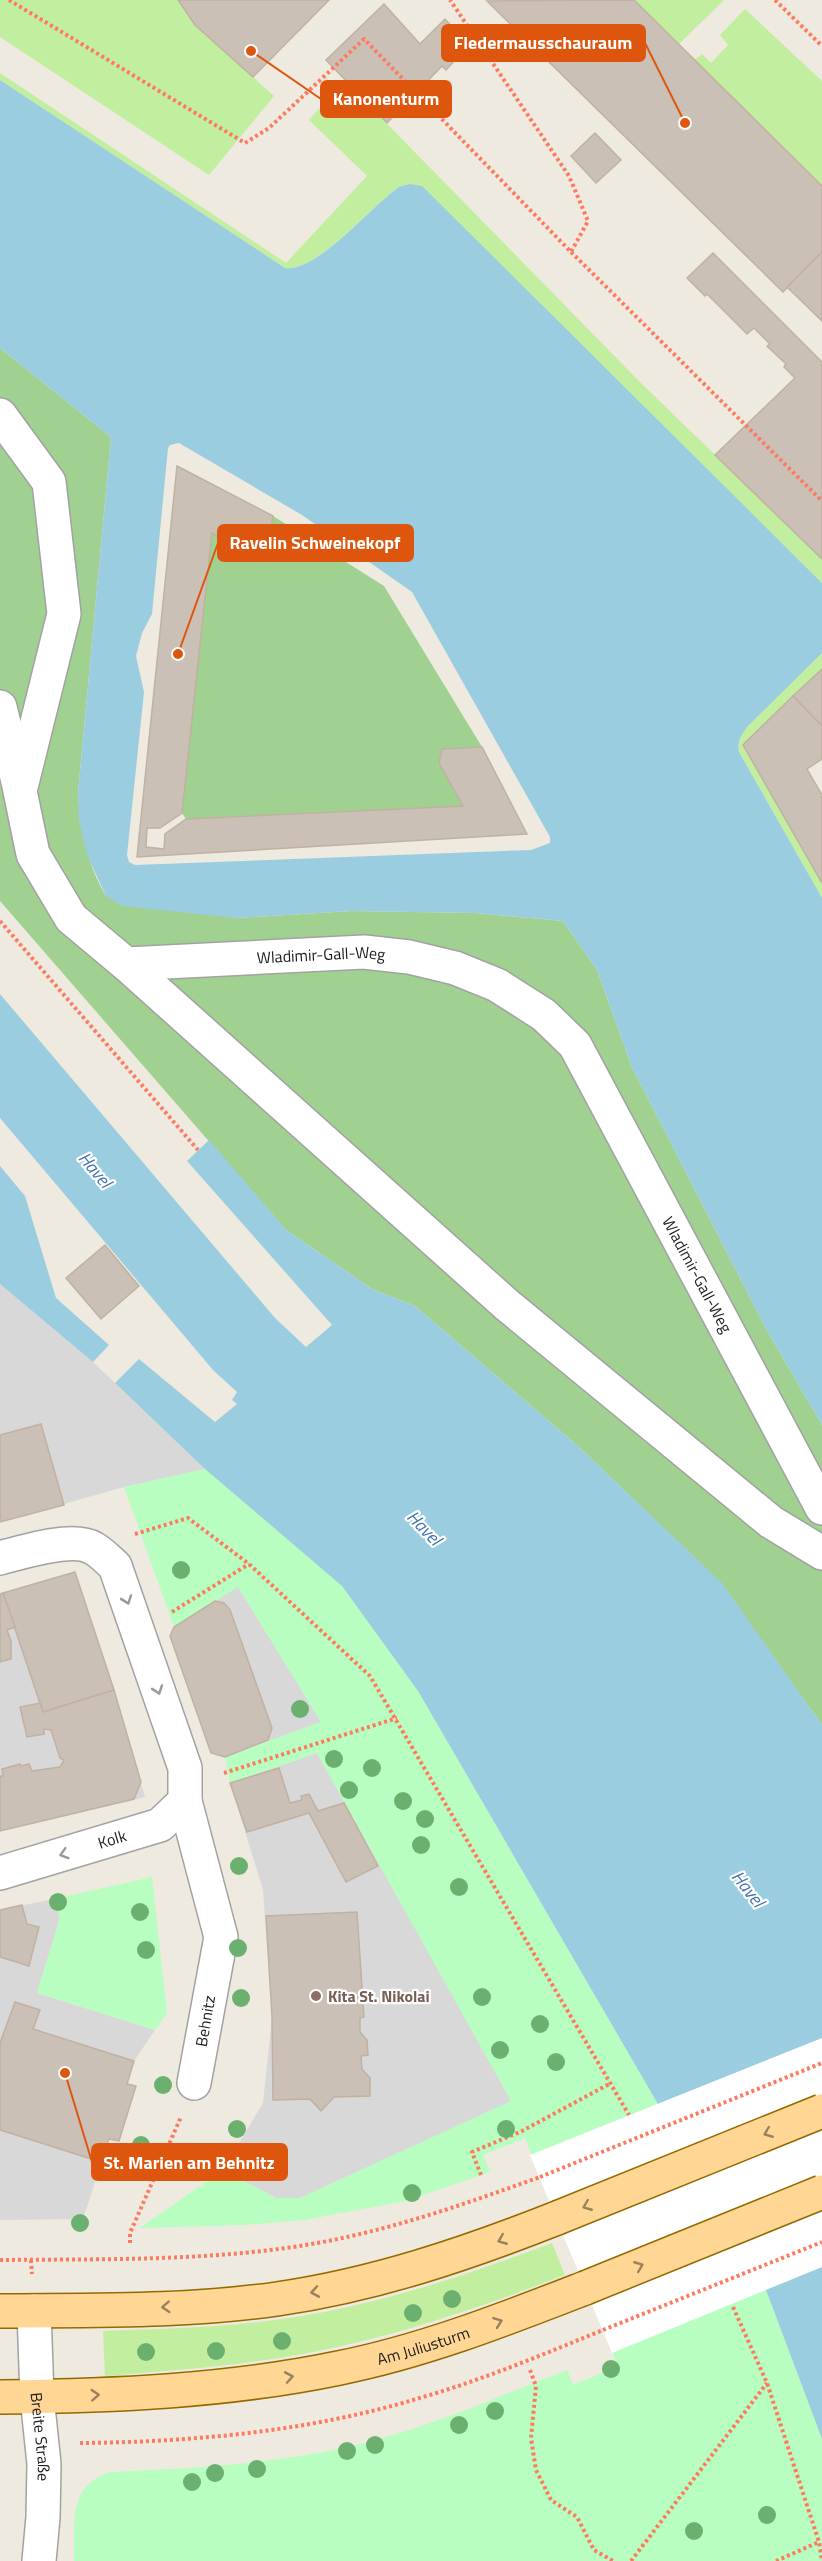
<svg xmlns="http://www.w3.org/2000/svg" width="822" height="2561" viewBox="0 0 822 2561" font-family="'Titillium Web',sans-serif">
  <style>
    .residential { fill: #d9d8d8 }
    .grass { fill: #c2eea0 }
    .forest { fill: #a0d190 }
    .park { fill: #b7fec0 }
    .water { fill: #9bcde0; fill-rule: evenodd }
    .pier { fill: #fff }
    .building { fill: #cac0b6; stroke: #c1b1a1; stroke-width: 1.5 }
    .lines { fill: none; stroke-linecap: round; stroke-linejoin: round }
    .minor-casing { stroke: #a2a2a2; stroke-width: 36 }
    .major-casing { stroke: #926a00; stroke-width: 36 }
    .path { stroke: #ff795f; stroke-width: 4; stroke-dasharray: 3 3; stroke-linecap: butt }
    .minor { stroke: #fff; stroke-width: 33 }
    .major { stroke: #ffd693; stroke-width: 33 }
    .major-bridge-casing { stroke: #926a00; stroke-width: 36; stroke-linecap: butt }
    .path-bridge { stroke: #ff795f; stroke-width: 4; stroke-dasharray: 3 3; stroke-linecap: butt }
    .major-bridge { stroke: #ffd693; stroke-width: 33 }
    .tree { fill: #6cb06f }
    .oneway { stroke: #989898 }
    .oneway2 { stroke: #98825d }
    .education-dot { fill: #8d6e63; stroke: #fff; stroke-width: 2 }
    .labels { text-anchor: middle; stroke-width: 4.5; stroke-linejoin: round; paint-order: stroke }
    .street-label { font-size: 16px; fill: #1b1b1b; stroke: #fff }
    .education-label { font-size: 16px; font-weight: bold; fill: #785e54; stroke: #fff; text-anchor: start }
    .water-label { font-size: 18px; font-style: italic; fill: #4173b2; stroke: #fff }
    .leader { fill: none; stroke: #de560d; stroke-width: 2 }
    .callout-dot { fill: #de560d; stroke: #fff; stroke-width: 2 }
    .callout { fill: #de560d; stroke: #de560d; stroke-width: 2 }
    .callout-label { font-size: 18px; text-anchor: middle; font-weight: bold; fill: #fff }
  </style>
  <rect width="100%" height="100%" fill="#eeeadf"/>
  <g class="residential">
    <path d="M0 1284 93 1362 205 1469 124 1487 0 1522Z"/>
    <path d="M75 1572 114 1690 145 1797 0 1831V1594Z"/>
    <path d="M238 1586 321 1722 225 1757 170 1636 174 1627Z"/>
    <path d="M317 1753 512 2101 300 2198H276L223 2170 263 2103 272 2017 263 1890 230 1783Z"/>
    <path d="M54 1899 60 1918 37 1993 155 2030 134 2061 127 2083 136 2086 119 2141 109 2139 83 2219 0 2220V1910Z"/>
  </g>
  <g class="grass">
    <path d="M0 0H178L195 25 274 96 209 175 0 37Z"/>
    <path d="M634 0H724L679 44Z"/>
    <path d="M745 9 822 81V186L694 60 702 54 711 63 728 45 720 35Z"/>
    <path d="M0 73 286 263 367 176 309 120 344 80 641 383 822 559V583L649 413 399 187C371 206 317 272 285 268L0 80Z"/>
    <path d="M822 653V669L743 745 822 883V898L739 752C737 741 741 736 747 727Z"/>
    <path d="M552 2243 565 2275C481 2307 397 2336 308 2353 241 2366 173 2370 105 2376L103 2331C157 2329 212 2328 267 2321 366 2309 459 2278 552 2243Z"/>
  </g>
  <g class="forest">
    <path d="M0 348 111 437 78 793C80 830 87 863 106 896L237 918 352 911 476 913 563 921 597 970 632 1067 765 1327 822 1425V1725L721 1583 580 1448 415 1306 372 1289 286 1230 0 901Z"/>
    <path d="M273 516 384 586 482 747 442 749 440 763 463 806 186 819 182 813 212 533 264 562Z"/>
  </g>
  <g class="park">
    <path d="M205 1469 342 1586 418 1691 766 2290 822 2439V2561H74C75 2524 67 2485 111 2472 195 2468 278 2464 360 2444 431 2427 499 2396 567 2370L573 2385 618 2366 525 2138 483 2155 490 2172 406 2201 304 2220 244 2225 140 2228 223 2170 276 2198H300L511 2101 317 1753 230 1783 225 1757 321 1722 238 1587 174 1627 124 1487Z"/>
    <path d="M152 1877 167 2013 155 2030 37 1993 60 1918 54 1899Z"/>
  </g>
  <g class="water">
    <path d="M0 80 285 268C318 272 371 206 399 187L410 184 422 186 822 583V653L747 727C741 736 737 741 739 752L822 898V1425L765 1327 632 1067 597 970 563 921 476 913 352 911 237 918 122 906 106 896 87 855 79 821 78 793 111 437 0 348ZM179 443 302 515 412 592 550 837V843L531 850 135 865 129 862 127 855 144 692 136 656 142 633 152 614 168 448 170 445Z"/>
    <path d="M0 994 275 1318 306 1347 332 1325 187 1161 209 1140 286 1230 372 1289 415 1306 580 1448 722 1583 822 1725V2439L766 2290 418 1691 342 1586 205 1469 115 1383 139 1359 215 1422 237 1404 232 1400 237 1392 213 1370 0 1118Z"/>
    <path d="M0 1166 25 1196 56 1298 109 1345 93 1362 0 1284Z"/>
  </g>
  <path class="pier" d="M822 2038V2267L612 2353 530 2155Z"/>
  <g class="building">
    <path d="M178 0H329L253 77 195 25Z"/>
    <path d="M634 0 822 186V252L783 292 487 1Z"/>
    <path d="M384 4 420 44 445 19 469 45 446 70 442 66 387 123 326 60Z"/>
    <path d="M595 133 621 160 596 183 571 156Z"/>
    <path d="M822 252V321L787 287Z"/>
    <path d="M713 253 822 362V559L715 455 795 378 784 367 786 364 767 346 770 344 754 328 747 334 707 294 705 296 687 278Z"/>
    <path d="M177 466 273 516 264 562 212 533 182 813 160 828H147L146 847 164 849 165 834 186 819 463 806 439 763 442 749 482 747 527 834 137 857Z"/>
    <path d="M822 669V726L793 696Z"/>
    <path d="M793 696 822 726V759L807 769 822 795V883L743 745Z"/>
    <path d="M105 1245 139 1286 101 1319 66 1278Z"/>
    <path d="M41 1424 64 1505 0 1522V1435Z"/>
    <path d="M75 1572 114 1690 43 1712 3 1593Z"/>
    <path d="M3 1593 15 1627 7 1630 11 1641V1659L0 1662V1594Z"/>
    <path d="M215 1601 224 1603 230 1610 272 1728 268 1740 225 1757 211 1753 170 1636 174 1627Z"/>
    <path d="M114 1690 141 1782 134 1799 0 1831V1776H3L2 1769 20 1764 21 1766 29 1764 32 1771 60 1767 64 1760 60 1758 51 1730 44 1729V1734L27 1737 20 1707 40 1703 43 1712Z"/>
    <path d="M279 1768 290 1803 302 1800 301 1796 309 1794 318 1811 344 1803 378 1866 346 1882 309 1813 247 1832 230 1783Z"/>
    <path d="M22 1905 27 1924 39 1927 29 1966 0 1957V1910Z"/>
    <path d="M357 1912 364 2017 360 2018V2032L367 2040 368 2055 361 2056 362 2069 370 2078V2096L334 2097 321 2111 310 2099 273 2100 272 2017 266 1916Z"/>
    <path d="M15 2002 40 2010 33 2029 134 2061 127 2084 136 2086 119 2141 109 2139 101 2162 0 2130V2043Z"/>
  </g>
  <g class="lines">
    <g class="minor-casing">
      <g id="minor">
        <path id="s1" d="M0 415 49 482 64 614 20 791 33 854 71 918 126 964 364 952 409 957 455 968 497 985 544 1015 575 1045 822 1508"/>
        <path d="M0 707 19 786"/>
        <path d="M126 964 507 1305 771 1522 822 1553"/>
        <path d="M0 1558C22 1552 73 1536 93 1548 101 1552 108 1560 115 1566L185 1768V1801L160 1825 0 1873"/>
        <path d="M185 1801 221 1937 194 2083"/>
        <path id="s2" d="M34 2311 37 2397 44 2464 43 2517 39 2561"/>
      </g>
    </g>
    <g class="major-casing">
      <g id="major">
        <path d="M0 2311C92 2310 186 2312 277 2299 374 2285 466 2254 557 2218"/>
        <path id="s3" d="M0 2397C114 2396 228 2391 339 2368 424 2351 505 2319 585 2288"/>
      </g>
    </g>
    <g class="path">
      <path d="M9 0 245 143 269 128 364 39 571 252 588 221 569 176 450 0"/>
      <path d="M775 0 822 46"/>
      <path d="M571 252 822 501"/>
      <path d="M0 921 198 1150"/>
      <path d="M135 1534 188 1518 249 1564 370 1676 629 2115"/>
      <path d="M172 1612 249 1564"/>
      <path d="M224 1773 397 1718"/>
      <path d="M481 2175 472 2152 522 2131 611 2083"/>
      <path d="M130 2243V2233L181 2117"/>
      <path d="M0 2260C95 2259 192 2261 286 2248 374 2236 457 2207 540 2177"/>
      <path d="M31 2260 32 2274"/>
      <path d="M733 2307 767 2383 819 2542 822 2561"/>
      <path d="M530 2370 536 2386 531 2438 536 2470 551 2500 577 2517 594 2550 613 2561"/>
      <path d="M80 2443C196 2442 312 2431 423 2397 485 2379 544 2354 603 2330"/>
      <path d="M631 2561 767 2383"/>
      <path d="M776 2561 819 2542"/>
    </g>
    <use href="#minor" class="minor"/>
    <use href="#major" class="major"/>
    <g class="major-bridge-casing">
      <g id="major-bridge">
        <path d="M557 2218 822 2111"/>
        <path d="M585 2288 822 2192"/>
      </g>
    </g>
    <g class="path-bridge">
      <path d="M540 2177 822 2063"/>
      <path d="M603 2330 822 2242"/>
    </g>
    <use href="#major-bridge" class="major-bridge"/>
  </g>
  <g class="tree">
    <circle cx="181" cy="1570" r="9"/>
    <circle cx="300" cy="1709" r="9"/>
    <circle cx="334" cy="1759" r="9"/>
    <circle cx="372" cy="1768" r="9"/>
    <circle cx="349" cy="1790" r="9"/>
    <circle cx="403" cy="1801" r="9"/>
    <circle cx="425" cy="1819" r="9"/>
    <circle cx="421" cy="1845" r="9"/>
    <circle cx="239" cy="1866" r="9"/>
    <circle cx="459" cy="1887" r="9"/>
    <circle cx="58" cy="1902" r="9"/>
    <circle cx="140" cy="1912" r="9"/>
    <circle cx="238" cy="1948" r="9"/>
    <circle cx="146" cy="1950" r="9"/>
    <circle cx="482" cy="1997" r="9"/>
    <circle cx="241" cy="1998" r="9"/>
    <circle cx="540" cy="2024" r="9"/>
    <circle cx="500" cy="2050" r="9"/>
    <circle cx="556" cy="2062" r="9"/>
    <circle cx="163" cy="2085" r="9"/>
    <circle cx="237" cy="2129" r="9"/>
    <circle cx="506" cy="2129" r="9"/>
    <circle cx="141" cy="2145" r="9"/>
    <circle cx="412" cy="2193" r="9"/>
    <circle cx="80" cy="2223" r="9"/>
    <circle cx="452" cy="2299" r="9"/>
    <circle cx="413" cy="2313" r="9"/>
    <circle cx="282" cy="2341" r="9"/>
    <circle cx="216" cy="2351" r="9"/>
    <circle cx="146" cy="2352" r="9"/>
    <circle cx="611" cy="2369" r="9"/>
    <circle cx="495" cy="2411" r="9"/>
    <circle cx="459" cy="2425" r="9"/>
    <circle cx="375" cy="2445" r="9"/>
    <circle cx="347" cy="2451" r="9"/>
    <circle cx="257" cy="2469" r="9"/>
    <circle cx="215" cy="2473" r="9"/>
    <circle cx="192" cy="2482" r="9"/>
    <circle cx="767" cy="2515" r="9"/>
    <circle cx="694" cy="2531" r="9"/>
  </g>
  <defs><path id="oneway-chevron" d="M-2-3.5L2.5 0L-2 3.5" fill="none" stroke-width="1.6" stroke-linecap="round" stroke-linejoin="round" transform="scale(1.5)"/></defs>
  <g class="oneway">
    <use href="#oneway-chevron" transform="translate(127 1600) rotate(71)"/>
    <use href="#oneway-chevron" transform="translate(158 1690) rotate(71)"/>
    <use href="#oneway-chevron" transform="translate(64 1854) rotate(163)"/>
  </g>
  <g class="oneway2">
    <use href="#oneway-chevron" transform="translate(768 2133) rotate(158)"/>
    <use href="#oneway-chevron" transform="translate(587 2206) rotate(158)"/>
    <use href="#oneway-chevron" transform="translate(502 2240) rotate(158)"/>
    <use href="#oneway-chevron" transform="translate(639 2266) rotate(-22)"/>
    <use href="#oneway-chevron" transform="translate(315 2292) rotate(170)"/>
    <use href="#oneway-chevron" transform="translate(166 2307) rotate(177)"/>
    <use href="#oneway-chevron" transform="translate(498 2322) rotate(-20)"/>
    <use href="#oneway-chevron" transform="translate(289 2377) rotate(-10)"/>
    <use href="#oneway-chevron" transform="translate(95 2395) rotate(-3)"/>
  </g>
  <circle class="education-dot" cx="316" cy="1996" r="6"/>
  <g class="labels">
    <g class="street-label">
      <text dy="6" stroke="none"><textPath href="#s1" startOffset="804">Wladimir-Gall-Weg</textPath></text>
      <text dy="6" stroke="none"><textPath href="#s1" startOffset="1344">Wladimir-Gall-Weg</textPath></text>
      <text transform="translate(112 1839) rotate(-17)" y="6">Kolk</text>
      <text transform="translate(205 2021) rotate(-80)" y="6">Behnitz</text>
      <text dy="6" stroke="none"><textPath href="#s3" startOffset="428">Am Juliusturm</textPath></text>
      <text dy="6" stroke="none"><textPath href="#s2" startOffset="126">Breite Straße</textPath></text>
    </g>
    <g class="education-label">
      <text x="328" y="2002">Kita St. Nikolai</text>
    </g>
    <g class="water-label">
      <text transform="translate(95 1170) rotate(50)" y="6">Havel</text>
      <text transform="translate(424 1528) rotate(46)" y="6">Havel</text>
      <text transform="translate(748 1889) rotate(52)" y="6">Havel</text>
    </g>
  </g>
  <path class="leader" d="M685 123L645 43M251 51L321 99M178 654L218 543M65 2073L92 2162"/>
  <g class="callout-dot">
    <circle cx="685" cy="123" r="6"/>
    <circle cx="251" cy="51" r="6"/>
    <circle cx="178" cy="654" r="6"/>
    <circle cx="65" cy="2073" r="6"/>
  </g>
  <g class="callout">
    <rect x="442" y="25" width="203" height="36" rx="6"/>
    <rect x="321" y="81" width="130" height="36" rx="6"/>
    <rect x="218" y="525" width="195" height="36" rx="6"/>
    <rect x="92" y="2144" width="195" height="36" rx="6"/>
  </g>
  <g class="callout-label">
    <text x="543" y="49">Fledermausschauraum</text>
    <text x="386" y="105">Kanonenturm</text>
    <text x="315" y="549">Ravelin Schweinekopf</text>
    <text x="189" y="2169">St. Marien am Behnitz</text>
  </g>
</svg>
